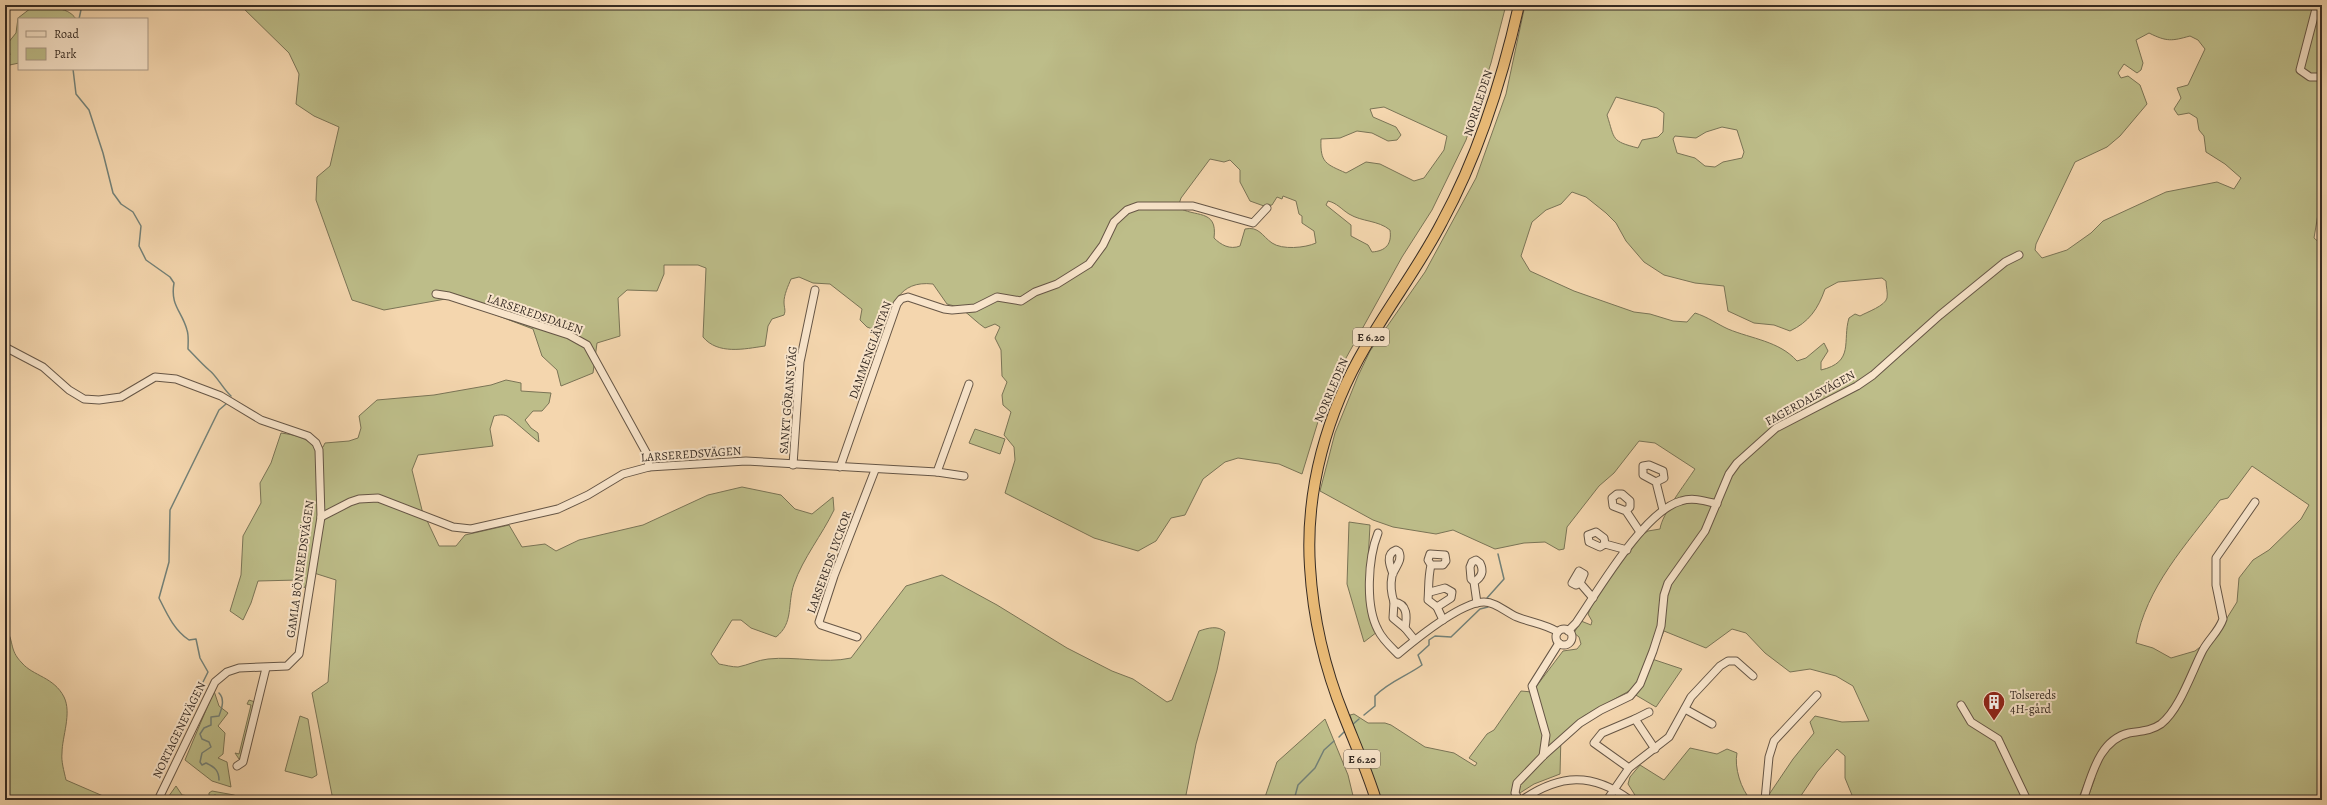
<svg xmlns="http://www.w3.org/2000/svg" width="2327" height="805" viewBox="0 0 2327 805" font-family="Alegreya,serif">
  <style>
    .green { fill: #bdbd89; stroke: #7a7456; fill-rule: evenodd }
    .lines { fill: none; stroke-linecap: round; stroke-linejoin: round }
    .stream { stroke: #738077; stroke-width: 1.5 }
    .minor-casing { stroke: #665646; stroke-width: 9 }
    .highway-casing { stroke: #362b23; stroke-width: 12 }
    .minor { stroke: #f8e4ca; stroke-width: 7 }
    .highway { stroke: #eabb77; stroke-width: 10 }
    .labels { text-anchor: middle; stroke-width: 4; stroke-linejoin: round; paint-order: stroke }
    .shield { fill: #f8e4ca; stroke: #706255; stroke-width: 1 }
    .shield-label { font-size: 11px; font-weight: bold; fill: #362b23 }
    .street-label { font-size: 12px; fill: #362b23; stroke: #f8e4ca }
    .poi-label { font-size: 12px; fill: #362b23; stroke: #f8e4ca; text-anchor: start }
  </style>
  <rect width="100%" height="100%" fill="#f4d6ae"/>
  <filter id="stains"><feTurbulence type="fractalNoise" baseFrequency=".005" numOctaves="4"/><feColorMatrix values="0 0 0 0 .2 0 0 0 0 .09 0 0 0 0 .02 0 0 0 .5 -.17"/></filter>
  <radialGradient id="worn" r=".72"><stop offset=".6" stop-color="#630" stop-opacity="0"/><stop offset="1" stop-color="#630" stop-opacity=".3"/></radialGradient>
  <g class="green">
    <path d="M240 5H1506L1491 63 1466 140 1432 210 1402 257 1346 358 1320 415 1302 474 1279 464 1238 458 1225 462 1203 479 1185 515 1171 518 1156 541 1138 551 1094 538 1005 493 1015 460 1014 447 1004 435 1011 412 1003 405 1002 395 1007 382 1002 376 1001 350 995 338 1000 327 995 324 985 328C969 317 966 308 947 304L933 284C898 280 892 306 883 333L867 327 860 320 862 309 830 284 813 283 799 277 791 279C788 286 784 295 784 302 784 308 786 310 784 315L772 319 768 326 765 346C744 349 718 355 703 337L706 268 698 265H664V274L657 291 627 290 618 298 620 336 597 343 593 373 561 386 557 370 542 356 533 329 451 298 384 310 352 300 316 200 317 177 330 166 339 127 314 116 296 104 299 74 289 53ZM1384 107 1447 136 1444 150 1424 178 1414 181 1380 164 1366 162 1346 173C1326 164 1320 163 1321 139L1340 138 1357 131 1372 133 1388 141 1397 140 1401 135 1396 127 1373 117 1370 109ZM1210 159 1224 162 1230 160 1240 170V182L1250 201 1264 206 1272 205 1277 197 1282 199 1283 196 1296 201 1299 214 1302 216V223L1314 231 1316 243C1305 248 1282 250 1272 243 1262 236 1259 226 1245 229L1240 246C1230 250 1221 245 1214 238 1218 208 1194 218 1178 207L1181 198ZM1328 201C1337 203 1341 209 1349 214 1362 222 1378 220 1390 230 1392 244 1386 251 1372 252L1368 245 1351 236V225L1326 205Z"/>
    <path d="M1525 5H2322V190L2314 238 2322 245V800H2087L2095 778 2088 775 2078 800H1854L1845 778V756L1837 749 1817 772 1798 800H1760L1768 796 1793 759 1814 733 1810 722 1815 716 1842 722 1869 721 1853 686 1836 676 1810 669 1790 672 1765 653 1746 633 1732 629 1706 648 1664 631 1652 659 1682 669 1656 707 1629 691 1584 716 1561 735 1560 774 1534 784 1509 800H1378L1350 715 1354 714 1368 723H1385L1391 725 1425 747 1454 753 1475 766 1477 763 1469 758 1487 734 1494 730 1521 691 1532 692 1563 651 1577 649 1581 644 1579 637 1574 633 1581 621 1591 625 1592 621 1588 614 1592 605 1635 540 1648 531 1660 529C1662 514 1685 484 1695 469L1655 443 1639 441 1614 473 1599 486 1567 527 1564 549 1559 550 1545 542 1524 543 1495 549 1453 530 1436 534 1393 527 1373 520 1320 491 1335 433 1358 376 1370 351 1425 272 1476 178 1506 94ZM2149 33C2167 42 2172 41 2190 36L2198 40 2205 49 2188 85 2177 88 2181 98 2174 109 2178 115 2189 113 2197 118 2199 130 2204 136 2206 152 2225 164 2241 178 2234 189 2217 182 2166 192 2103 221 2091 233 2067 250 2042 258 2035 250 2036 244 2075 162 2107 147 2120 136 2147 104 2140 85 2128 76 2121 78 2118 73 2124 64 2137 73 2141 70 2143 63 2136 40ZM1616 97 1657 108 1664 113 1663 132 1658 137 1642 140 1638 148C1611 141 1615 140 1607 115ZM1722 127 1737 130 1744 152 1742 158 1723 162 1715 167 1705 166 1695 158 1677 153 1673 139 1675 136 1696 138 1706 132ZM1572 192 1586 197 1606 213 1616 223 1626 241 1644 262 1664 275 1695 283 1724 286 1728 311 1754 323 1774 325 1790 331C1809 322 1818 309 1825 289L1838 282 1882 278 1886 281C1886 286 1888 293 1887 298 1885 306 1867 312 1860 316L1855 314 1849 318C1842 341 1855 362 1821 370V362L1828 351 1824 343 1806 358 1797 361C1779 341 1752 339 1728 329 1717 324 1708 317 1695 313L1687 322 1673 321 1650 314 1634 312 1574 291 1530 271 1521 256 1532 222 1546 210 1561 204ZM2252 466 2309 505 2301 519 2269 550 2253 560 2239 578 2237 602 2217 634 2195 651 2171 658 2153 648 2136 643C2146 587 2186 545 2220 500L2228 498Z"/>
    <path d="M31 8C46 8 67 5 76 19H19V63L5 66V57L10 55 8 43 16 33 18 18Z"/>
    <path d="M506 380 521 383V391L551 393 549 403 542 411H533L525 420 531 428 538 433 539 442C533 438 510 417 507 416 502 414 499 415 494 416L490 429 493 446 418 455 412 470 422 510 439 546H456L465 535 509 525 522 547 545 544 556 551 579 540 643 525 708 495 742 487 781 495 795 509 812 514 833 497 834 510C822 535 803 558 794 584 787 604 794 623 776 637L751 628 741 620H732L711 654 719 664C725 665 732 667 738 667 748 665 758 660 768 659 796 656 824 664 851 658L906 586 942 575 997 605 1067 648 1112 671 1133 679 1167 702 1172 700 1199 631C1208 628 1218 625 1225 632L1217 670 1196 744 1185 800H333L312 693 328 682 336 580 314 573 304 588 298 580 258 581 251 603 243 620 230 611 241 575 243 536 261 503 260 483 271 463 281 433C295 435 307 437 316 449L323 447 325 443 349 441 358 438 361 428 359 416 377 400 434 395 491 385Z"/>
    <path d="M975 429 1005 439 1000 454 969 443Z"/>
    <path d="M1349 522 1370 525 1367 580 1377 632 1364 642 1347 584Z"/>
    <path d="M5 629C15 640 8 649 22 663 33 676 54 677 64 697 72 713 62 737 62 753 61 761 64 771 66 780L110 799 136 797 151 800H5Z"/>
    <path d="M214 691 219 706 228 713 218 726 225 733 223 754 218 758 227 762 231 787 212 781 185 760Z"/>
    <path d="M249 700 255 702 241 757 239 759 235 753 239 754 251 705 247 704Z"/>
    <path d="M300 716 308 719 317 775 312 778 285 771Z"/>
    <path d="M1325 719 1348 775 1354 800H1264L1277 762Z"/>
    <path d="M1690 748 1717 754 1727 749 1737 753C1734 767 1741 790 1751 800H1638L1628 784 1630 777 1640 765 1664 780Z"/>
    <path d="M176 786 182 795 196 797 197 800H166Z"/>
    <path d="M212 791 234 795 245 800H209V793Z"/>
  </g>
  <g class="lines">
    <g class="stream">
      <path d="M79 19 82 5"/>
      <path d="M73 69 76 94 89 110 103 153 113 193 121 204 133 212 141 226 139 246 146 260 170 277 174 283C170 306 182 311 187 330 189 336 188 343 188 349 195 356 201 363 209 370 217 376 223 389 231 396"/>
      <path d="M1487 598 1504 579 1498 554"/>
      <path d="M202 684 208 672 200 658 196 639 189 640C174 630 167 614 159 598L169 562 170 510 219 410 226 404"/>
      <path d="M219 693C225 699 222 708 219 716L211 717V725L204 728 200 734 202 739 209 742 211 747 202 753 200 762 202 765 206 763C215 767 219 771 219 780"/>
      <path d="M1364 715 1375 706V696C1388 682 1407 676 1422 665L1418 655 1429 645V640L1435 636 1451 637 1480 609 1488 607"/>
      <path d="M1352 725 1359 719"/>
      <path d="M1339 737 1344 732"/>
      <path d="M215 795 222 800"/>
      <path d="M1294 800 1298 785 1315 768 1324 750 1334 741"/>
    </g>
    <g class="minor-casing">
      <g id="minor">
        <path d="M2317 5 2300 70 2310 77H2322"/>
        <path d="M436 294 449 296 569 335 587 345 647 454 649 467"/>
        <path d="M5 347 43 367 69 390 84 399 99 400 121 397 155 377 176 379 221 396 261 420 308 436 316 443 319 450 321 517 299 654 287 666 239 668 227 672 215 682 158 800"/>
        <path d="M793 465 800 362 815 290"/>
        <path d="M840 467 897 304 901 299 908 297 944 309 952 310 975 308 997 297 1021 301 1035 292 1057 284 1089 264 1103 245 1114 222 1127 210 1138 206H1193L1253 223 1267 208"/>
        <path d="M937 472 969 384"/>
        <path d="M1656 482 1664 478 1663 471 1649 465 1643 466V475L1656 482 1663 510"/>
        <path d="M1626 511 1613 506 1612 498 1617 494H1622L1630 501V507L1626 511 1640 532"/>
        <path d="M321 517 350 502 359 499 378 498 453 527 471 529 558 509 588 495 623 474 649 467 746 461 937 472 964 476"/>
        <path d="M1378 533C1368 558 1365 606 1378 630 1382 639 1391 647 1398 654 1416 639 1461 602 1484 602 1496 602 1507 613 1517 617 1532 623 1545 624 1558 632"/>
        <path d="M1605 544 1600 547 1589 542 1588 535 1596 532 1604 538 1605 544 1627 550"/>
        <path d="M1431 565 1428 560 1430 554 1445 555 1446 561 1443 565H1431C1428 578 1429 588 1428 600L1437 607 1443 620"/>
        <path d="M1393 574C1390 566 1385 554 1396 550L1399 552C1403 561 1394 568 1392 576 1390 586 1391 593 1394 602 1408 604 1407 617 1405 628L1414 639"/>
        <path d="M1474 582 1471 579 1470 567 1472 562 1476 560 1480 563C1484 571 1482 577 1474 582L1477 603"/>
        <path d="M1580 583 1576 585 1572 583 1579 571 1584 574 1580 583 1593 598"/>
        <path d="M1430 592 1445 588 1452 592 1451 598 1437 607"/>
        <path d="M1394 602 1393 618 1405 628"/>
        <circle cx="1564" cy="637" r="8"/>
        <path d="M1568 631 1576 623C1598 591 1644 511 1681 501 1693 497 1705 501 1717 504"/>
        <path d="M857 637 821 625 819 622 834 576 875 470"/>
        <path d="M1961 705 1971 722 1998 739 2027 800"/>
        <path d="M1685 709 1712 724"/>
        <path d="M1635 719 1649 712"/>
        <path d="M1543 756 1546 735 1532 686 1559 643"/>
        <path d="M237 766 243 762 266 668"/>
        <path d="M1629 768 1594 743 1602 733 1635 719 1655 749"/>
        <path d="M1519 800 1515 793 1517 783 1543 756 1580 723 1601 710 1630 696 1640 684 1653 651 1661 626 1664 595 1668 583 1705 531 1729 474 1737 463 1776 428 1857 386 1873 375 1940 315 2005 262 2019 255"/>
        <path d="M1522 800C1560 774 1592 772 1630 800"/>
        <path d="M1607 800 1629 768 1669 737 1691 697 1720 666 1728 661H1736L1753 676"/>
        <path d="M1765 800 1769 757 1774 741 1817 695"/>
        <path d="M2083 800C2092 775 2099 740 2129 733 2141 731 2151 731 2161 724 2180 709 2192 671 2203 650 2209 639 2219 631 2223 619L2216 585V558L2255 502"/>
      </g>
    </g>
    <g class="highway-casing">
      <path id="highway" d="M1376 800C1367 771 1355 744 1344 716 1325 669 1313 618 1310 567 1305 490 1327 412 1366 346 1390 304 1420 265 1442 222 1479 154 1502 80 1519 5"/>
    </g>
    <use href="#minor" class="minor"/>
    <use href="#highway" class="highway"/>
  </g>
  <defs>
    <g id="building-pin" transform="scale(1.15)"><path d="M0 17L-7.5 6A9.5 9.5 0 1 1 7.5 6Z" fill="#8f2418" stroke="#f8e4ca"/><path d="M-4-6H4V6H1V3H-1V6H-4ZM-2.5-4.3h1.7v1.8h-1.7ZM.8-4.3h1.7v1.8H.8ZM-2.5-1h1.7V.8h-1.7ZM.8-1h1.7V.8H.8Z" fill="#fff"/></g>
  </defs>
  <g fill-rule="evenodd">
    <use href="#building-pin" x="1994" y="702"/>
  </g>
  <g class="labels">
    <g class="shield">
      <rect x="1353" y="328" width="36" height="18" rx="3"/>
      <rect x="1344" y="750" width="36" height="18" rx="3"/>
    </g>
    <g class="shield-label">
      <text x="1371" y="341">E 6.20</text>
      <text x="1362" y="763">E 6.20</text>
    </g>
    <g class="street-label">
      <text transform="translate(1478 103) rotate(-72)" y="4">NORRLEDEN</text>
      <text transform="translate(535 314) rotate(19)" y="4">LARSEREDSDALEN</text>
      <text transform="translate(870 350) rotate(-70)" y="4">DAMMENGLÄNTAN</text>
      <text transform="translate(1331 390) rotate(-67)" y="4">NORRLEDEN</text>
      <text transform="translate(1810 398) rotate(-29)" y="4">FAGERDALSVÄGEN</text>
      <text transform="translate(788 400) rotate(-85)" y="4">SANKT GÖRANS VÄG</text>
      <text transform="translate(691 454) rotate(-4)" y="4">LARSEREDSVÄGEN</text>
      <text transform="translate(829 562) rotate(-70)" y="4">LARSEREDS LYCKOR</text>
      <text transform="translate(300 569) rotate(-82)" y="4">GAMLA BÖNEREDSVÄGEN</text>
      <text transform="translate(179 730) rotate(-64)" y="4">NORTAGENEVÄGEN</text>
    </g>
    <g class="poi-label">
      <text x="2010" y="699">Tolsereds<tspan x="2010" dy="14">4H-gård</tspan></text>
    </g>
  </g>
  <rect width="2327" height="805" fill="none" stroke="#f4d6ae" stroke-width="20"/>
  <rect x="6" y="6" width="2315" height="793" fill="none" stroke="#362b23" stroke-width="2"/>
  <rect x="10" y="10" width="2307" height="785" fill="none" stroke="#362b23"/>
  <rect x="18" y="18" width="130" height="52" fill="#f8e4ca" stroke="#aa9a87"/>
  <rect x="26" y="31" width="20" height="6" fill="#f8e4ca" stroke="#aa9a87"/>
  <text x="54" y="38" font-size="12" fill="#362b23">Road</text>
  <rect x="26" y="48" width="20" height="12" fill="#bdbd89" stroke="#aa9a87"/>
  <text x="54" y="58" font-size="12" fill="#362b23">Park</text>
  <rect width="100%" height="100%" filter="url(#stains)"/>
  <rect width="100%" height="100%" fill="url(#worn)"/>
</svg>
